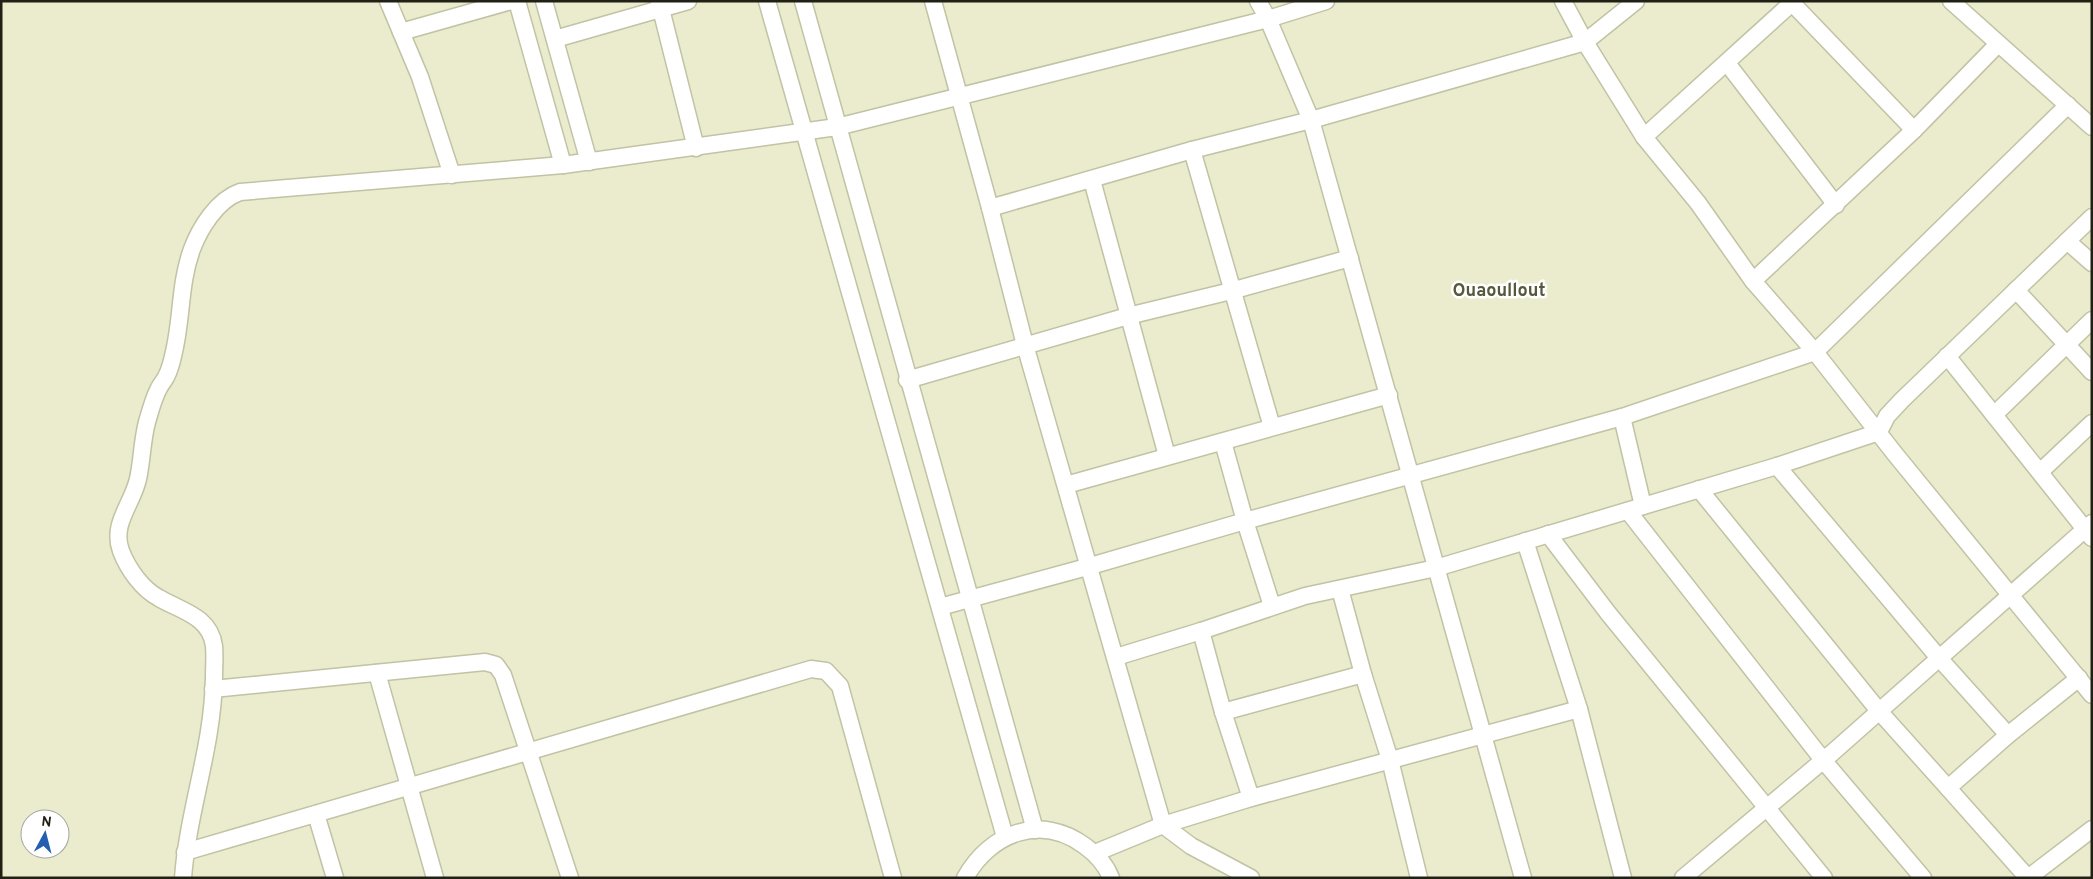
<svg xmlns="http://www.w3.org/2000/svg" width="2093" height="879" viewBox="0 0 2093 879" font-family="Overpass,sans-serif">
  <style>
    .lines { fill: none; stroke-linecap: round; stroke-linejoin: round }
    .minor-casing { stroke: #c2c2a4; stroke-width: 19 }
    .minor { stroke: #fff; stroke-width: 16 }
    .labels { text-anchor: middle; stroke-width: 5; stroke-linejoin: round; paint-order: stroke }
    .quarter-label { font-size: 18px; font-weight: bold; fill: #58583d; stroke: #fff }
  </style>
  <rect width="100%" height="100%" fill="#ebebcd"/>
  <g class="lines">
    <g class="minor-casing">
      <g id="minor">
        <path d="M388 1 420 77 452 175"/>
        <path d="M517 1 563 165"/>
        <path d="M544 1 589 162"/>
        <path d="M659 1 696 148"/>
        <path d="M767 1 1005 837"/>
        <path d="M803 1 1035 830"/>
        <path d="M933 1 990 208 1025 345 1163 825 1191 846 1251 878"/>
        <path d="M1258 1 1268 19 1311 120 1523 878"/>
        <path d="M1563 1 1585 42 1644 137 1698 203 1753 281 1815 352 1895 454 2092 695"/>
        <path d="M1951 1 2092 127"/>
        <path d="M1792 3 1914 130"/>
        <path d="M401 32 511 1"/>
        <path d="M555 39 688 1"/>
        <path d="M1727 63 1836 205"/>
        <path d="M1644 137 1794 1"/>
        <path d="M1192 150 1272 427"/>
        <path d="M1092 180 1167 456"/>
        <path d="M990 208 1192 150 1311 120 1585 42 1636 1"/>
        <path d="M2067 241 2092 263"/>
        <path d="M1753 281 1914 130 1997 45"/>
        <path d="M2016 290 2092 372"/>
        <path d="M1947 356 2092 538"/>
        <path d="M907 380 1128 316 1231 291 1350 258"/>
        <path d="M1994 415 2092 320"/>
        <path d="M1622 417 1643 506"/>
        <path d="M1223 442 1245 521 1272 606"/>
        <path d="M1777 466 1939 658 2008 735"/>
        <path d="M2040 472 2092 423"/>
        <path d="M1066 485 1389 395"/>
        <path d="M1699 489 1879 711 1948 788"/>
        <path d="M1628 511 1823 760 1923 878"/>
        <path d="M1548 534 1608 613 1824 878"/>
        <path d="M1525 541 1579 709 1623 878"/>
        <path d="M1340 589 1363 674 1390 760 1419 878"/>
        <path d="M940 607 1087 567 1245 521 1622 417 1815 352 2068 105"/>
        <path d="M1201 631 1223 712 1251 798"/>
        <path d="M1116 657 1201 631 1305 596 1436 568 1777 466 1879 432 1887 416 1902 400 2092 217"/>
        <path d="M377 673 435 878"/>
        <path d="M213 689 485 662 496 665 503 675 570 878"/>
        <path d="M1223 712 1363 674"/>
        <path d="M316 814 335 878"/>
        <path d="M185 852 811 669 826 671 840 686 893 878"/>
        <path d="M1095 853 1163 825 1251 798 1579 709"/>
        <path d="M183 878C188 810 213 747 214 677 214 667 215 656 214 646 210 616 181 611 159 598 142 589 128 569 121 551 111 524 132 505 138 479 142 461 142 441 147 422 150 412 153 400 158 390 160 385 164 381 166 377 171 368 173 357 175 347 182 314 180 282 192 249 200 228 217 200 240 192L563 165 837 127 1268 19 1326 1"/>
        <path d="M965 878C990 833 1041 813 1085 846 1096 854 1106 865 1111 878"/>
        <path d="M1683 878 1832 753 2092 523"/>
        <path d="M2028 878 1948 788 2008 735 2079 678"/>
        <path d="M2028 878 2092 829"/>
      </g>
    </g>
    <use href="#minor" class="minor"/>
  </g>
  <g class="labels">
    <g class="quarter-label">
      <text x="1499" y="296">Ouaoullout</text>
    </g>
  </g>
  <rect width="2093" height="879" fill="none" stroke="#202015" stroke-width="5"/>
  <g transform="translate(45 834) rotate(7)"><circle r="24" fill="#ffffff" stroke="#a6a6a1"/>
  <path d="M0-4L9 19L0 12L-9 19Z" fill="#235eb0"/>
  <text y="-8" font-size="14" font-weight="bold" text-anchor="middle" fill="#202015">N</text>
  </g>
</svg>
